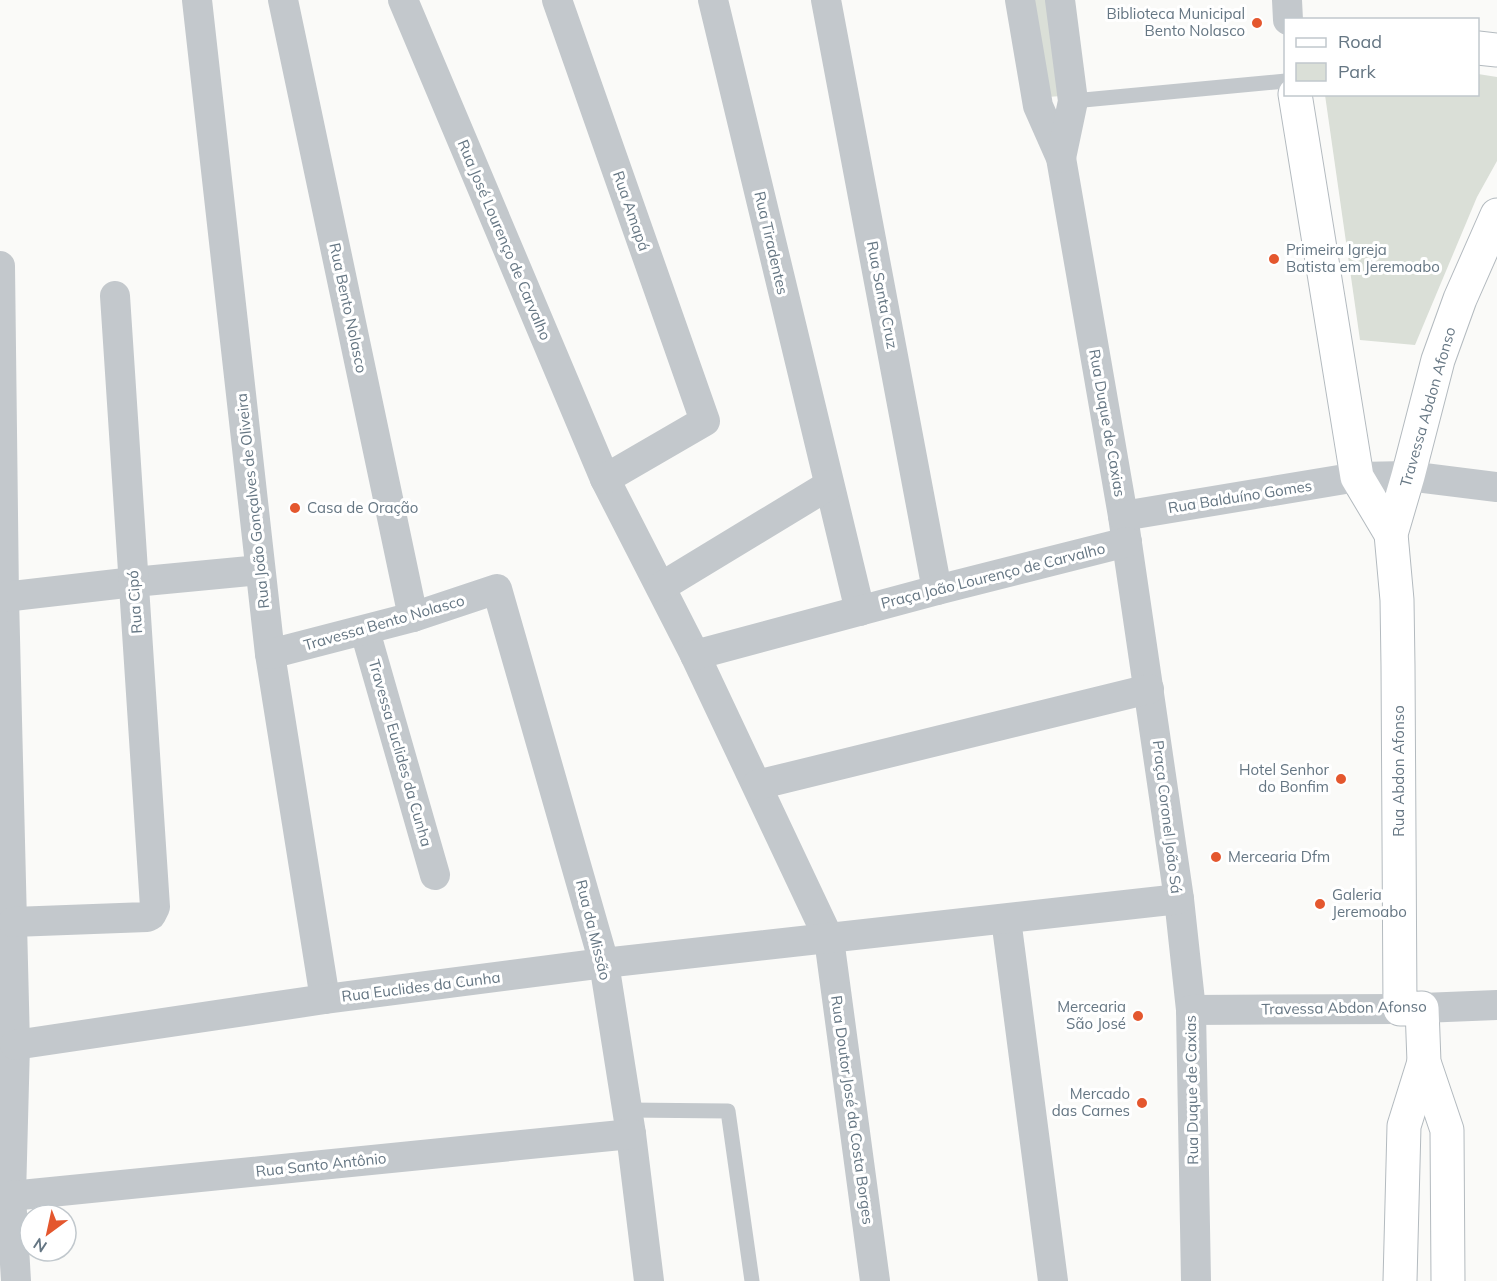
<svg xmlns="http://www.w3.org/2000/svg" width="1497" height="1281" viewBox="0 0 1497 1281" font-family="Mulish,sans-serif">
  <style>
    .green { fill: #dadfd7 }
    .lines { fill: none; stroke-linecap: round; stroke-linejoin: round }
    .secondary-casing { stroke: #b3babf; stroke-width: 35 }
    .lane { stroke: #c3c8cc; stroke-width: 15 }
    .street { stroke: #c3c8cc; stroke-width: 30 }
    .secondary { stroke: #fff; stroke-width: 33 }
    .poi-dot { fill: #e4572e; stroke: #fff; stroke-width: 2 }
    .labels { text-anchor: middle; stroke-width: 6; stroke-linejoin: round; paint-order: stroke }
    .poi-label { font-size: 15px; fill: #657683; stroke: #fff; text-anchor: end }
    .street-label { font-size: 15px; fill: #657683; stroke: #fff }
  </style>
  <rect width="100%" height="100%" fill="#fafaf8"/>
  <g class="green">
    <path d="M1033 0H1048L1062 96 1047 97Z"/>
    <path d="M1478 74 1497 77V161L1477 197 1415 345 1360 340 1325 95 1478 94Z"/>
  </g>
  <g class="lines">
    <g class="secondary-casing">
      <g id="secondary">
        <path d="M1478 48 1497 50"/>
        <path d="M1295 94 1357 477 1391 534"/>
        <path d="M1400 1281 1404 1126 1424 1062"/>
        <path d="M1448 1281 1447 1130 1424 1062 1422 1008 1400 1009 1398 666 1397 600 1391 534 1408 476 1438 360 1460 299 1497 215"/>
      </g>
    </g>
    <g class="lane">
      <path d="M1073 101 1286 81"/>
      <path d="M627 1110 728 1111 752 1281"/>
    </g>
    <g class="street">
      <path d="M197 0 270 654 325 999"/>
      <path d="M283 0 413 617"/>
      <path d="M403 0 605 479 695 655 829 939 875 1281"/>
      <path d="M557 0 705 421 605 479"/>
      <path d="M713 0 860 611"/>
      <path d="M826 0 937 590"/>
      <path d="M1020 0 1038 106 1061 158 1123 516 1179 899 1191 1010 1196 1281"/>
      <path d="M1060 0 1073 101 1061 158"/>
      <path d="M1287 0 1288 20"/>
      <path d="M0 266 4 597 15 1045 11 1196 16 1281"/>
      <path d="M1123 516 1357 477 1408 476 1497 487"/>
      <path d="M661 587 829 485"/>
      <path d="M4 597 134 582 260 570"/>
      <path d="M365 631 435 875"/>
      <path d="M270 654 413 617 497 589 604 963 631 1134 649 1281"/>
      <path d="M695 655 937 590 1127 542"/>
      <path d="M757 785 1149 689"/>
      <path d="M1006 919 1053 1281"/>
      <path d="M13 922 147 917 151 915 155 907 115 296"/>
      <path d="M1422 1008 1497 1005"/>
      <path d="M1191 1010 1400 1009"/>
      <path d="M15 1045 325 999 604 963 1179 899"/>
      <path d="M11 1196 631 1134"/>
    </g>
    <use href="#secondary" class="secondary"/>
  </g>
  <g class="poi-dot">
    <circle cx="1257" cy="23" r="6"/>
    <circle cx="1274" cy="259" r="6"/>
    <circle cx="295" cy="508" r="6"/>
    <circle cx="1341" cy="779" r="6"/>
    <circle cx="1216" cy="857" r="6"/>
    <circle cx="1320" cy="904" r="6"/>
    <circle cx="1138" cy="1016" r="6"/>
    <circle cx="1142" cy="1103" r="6"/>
  </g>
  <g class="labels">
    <g class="poi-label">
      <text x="1245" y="19">Biblioteca Municipal<tspan x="1245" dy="17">Bento Nolasco</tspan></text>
      <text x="1286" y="255" text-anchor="start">Primeira Igreja<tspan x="1286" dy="17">Batista em Jeremoabo</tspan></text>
      <text x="307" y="513" text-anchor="start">Casa de Oração</text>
      <text x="1329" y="775">Hotel Senhor<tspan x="1329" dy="17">do Bonfim</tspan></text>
      <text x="1228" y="862" text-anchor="start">Mercearia Dfm</text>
      <text x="1332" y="900" text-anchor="start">Galeria<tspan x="1332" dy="17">Jeremoabo</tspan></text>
      <text x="1126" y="1012">Mercearia<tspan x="1126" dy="17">São José</tspan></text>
      <text x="1130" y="1099">Mercado<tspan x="1130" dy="17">das Carnes</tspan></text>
    </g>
    <g class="street-label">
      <text transform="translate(631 211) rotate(71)" y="5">Rua Amapá</text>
      <text transform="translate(504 240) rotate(67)" y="5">Rua José Lourenço de Carvalho</text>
      <text transform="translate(771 243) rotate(77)" y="5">Rua Tiradentes</text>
      <text transform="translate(882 295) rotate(79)" y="5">Rua Santa Cruz</text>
      <text transform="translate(348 308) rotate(78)" y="5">Rua Bento Nolasco</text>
      <text transform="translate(1428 407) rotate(-74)" y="5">Travessa Abdon Afonso</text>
      <text transform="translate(1107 423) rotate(80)" y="5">Rua Duque de Caxias</text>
      <text transform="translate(1240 497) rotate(-9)" y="5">Rua Balduíno Gomes</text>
      <text transform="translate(253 501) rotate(-96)" y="5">Rua João Gonçalves de Oliveira</text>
      <text transform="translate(993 576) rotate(-14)" y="5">Praça João Lourenço de Carvalho</text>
      <text transform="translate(135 602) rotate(-94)" y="5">Rua Cipó</text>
      <text transform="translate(384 623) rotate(-16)" y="5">Travessa Bento Nolasco</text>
      <text transform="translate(400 753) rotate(74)" y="5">Travessa Euclides da Cunha</text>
      <text transform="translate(1399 771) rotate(-90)" y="5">Rua Abdon Afonso</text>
      <text transform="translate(1167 817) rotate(83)" y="5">Praça Coronel João Sá</text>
      <text transform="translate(593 930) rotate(76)" y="5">Rua da Missão</text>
      <text transform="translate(421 987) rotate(-7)" y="5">Rua Euclides da Cunha</text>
      <text transform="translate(1344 1008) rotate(-1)" y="5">Travessa Abdon Afonso</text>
      <text transform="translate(1192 1090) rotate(-91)" y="5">Rua Duque de Caxias</text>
      <text transform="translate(852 1110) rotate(82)" y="5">Rua Doutor José da Costa Borges</text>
      <text transform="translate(321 1165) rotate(-6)" y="5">Rua Santo Antônio</text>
    </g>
  </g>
  <rect x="1284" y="18" width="195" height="78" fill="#ffffff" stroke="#c1c8cd" stroke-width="1.5"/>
  <rect x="1296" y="38" width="30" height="9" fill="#ffffff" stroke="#c1c8cd" stroke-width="1.5"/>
  <text x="1338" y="48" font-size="18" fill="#657683">Road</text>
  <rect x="1296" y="63" width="30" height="18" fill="#dadfd7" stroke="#c1c8cd" stroke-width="1.5"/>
  <text x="1338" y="78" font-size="18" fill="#657683">Park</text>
  <g transform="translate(48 1233) rotate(213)"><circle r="28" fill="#ffffff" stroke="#c1c8cd" stroke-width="1.5"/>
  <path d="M0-4.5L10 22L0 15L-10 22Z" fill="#e4572e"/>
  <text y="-9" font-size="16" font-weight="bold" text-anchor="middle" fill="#657683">N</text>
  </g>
</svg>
